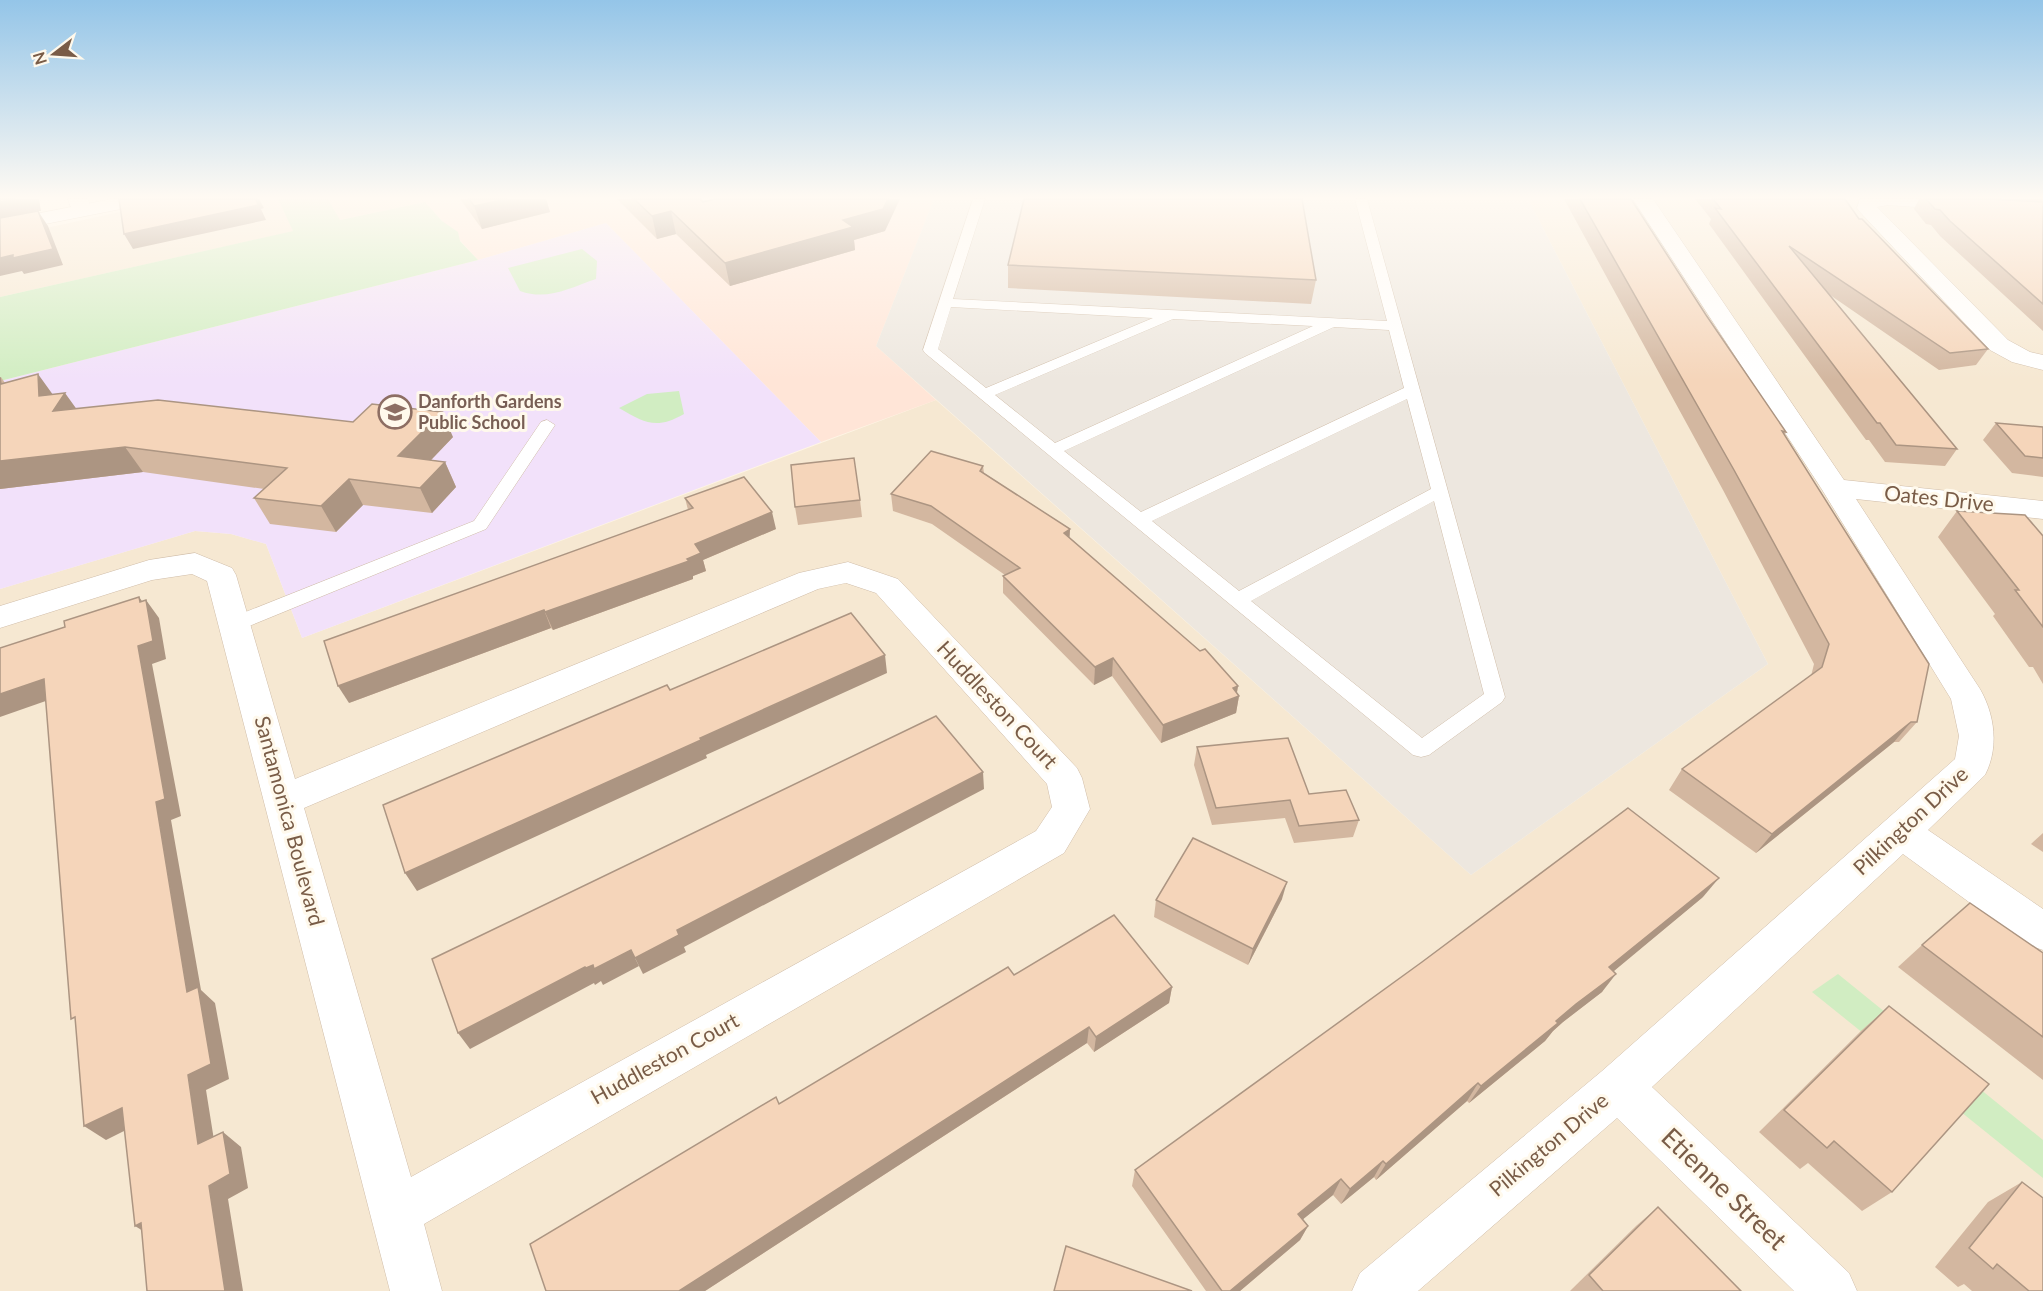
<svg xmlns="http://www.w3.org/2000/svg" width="2043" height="1291" viewBox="0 0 2043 1291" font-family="Lato,sans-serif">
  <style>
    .residential { fill: #f6e8d2 }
    .commercial { fill: #ffe5d7 }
    .industrial { fill: #ede7df }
    .education { fill: #f2e1fa }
    .green { fill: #d1edc2 }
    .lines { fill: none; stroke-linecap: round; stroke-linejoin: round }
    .service-casing { stroke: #d0bda9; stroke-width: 1 }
    .minor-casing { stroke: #d0bda9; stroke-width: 1 }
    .secondary-casing { stroke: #d6c0a9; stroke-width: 1 }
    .service { fill: #fff; fill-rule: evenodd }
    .minor { fill: #fff; fill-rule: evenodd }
    .secondary { fill: #fff; fill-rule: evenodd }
    .wall { fill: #d3b7a0 }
    .shaded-wall { fill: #ac9582 }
    .building { fill: #f5d5ba; stroke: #ac9582; stroke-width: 1.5 }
    .labels { text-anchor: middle; stroke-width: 6; stroke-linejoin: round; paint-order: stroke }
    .far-education-label { font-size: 18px; font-weight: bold; fill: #785e54; stroke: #fff9ec; text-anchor: start }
    .street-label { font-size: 21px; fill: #795c47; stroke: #fff9ec }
    .near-street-label { font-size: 26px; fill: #795c47; stroke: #fff9ec }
  </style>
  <rect width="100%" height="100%" fill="#fef5e5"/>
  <g class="residential">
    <path d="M180 199H278L294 231 0 297V238Z"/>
    <path d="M328 199H424L425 202 339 220Z"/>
    <path d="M1528 199H2043V1291H0V589L195 531 231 534 266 544 302 638 936 400 1471 875 1768 664Z"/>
  </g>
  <path class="commercial" d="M424 199H934L876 346 936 400 821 442 606 223 478 260 425 202Z"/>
  <path class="industrial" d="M934 199H1528L1768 664 1471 875 876 346Z"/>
  <path class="education" d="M606 223 821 442 302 638 266 544 231 534 195 531 0 589V381L478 260Z"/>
  <g class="green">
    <path d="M278 199H328L340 220 425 202 442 221 458 232 460 241 478 260 0 381V297L293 231Z"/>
    <path d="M582 249 597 261 596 279C569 288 548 301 520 291L508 268Z"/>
    <path d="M679 391 684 414C656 430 645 423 619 408L647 394Z"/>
    <path d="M1838 974 2043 1140V1178L1812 992Z"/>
  </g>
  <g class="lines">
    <g class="service-casing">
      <g id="service">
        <path d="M973 199H985L953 299 1387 321 1355 199H1367L1505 697 1502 702 1429 755 1421 757 1413 755 925 353 923 350ZM951 307 1153 318 986 388 938 349ZM1173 319 1313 326 1055 443 995 395ZM1334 327 1389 330 1404 388 1141 512 1064 451ZM1407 399 1431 489 1239 591 1152 521ZM1434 501 1484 694 1422 738 1251 601Z"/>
        <path d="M547 420 555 425 486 529 242 629 235 631 228 629 225 624 228 619 474 521 541 422Z"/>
      </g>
    </g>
    <g class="minor-casing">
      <g id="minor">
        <path d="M68 199H88L91 211 88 215H74Z"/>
        <path d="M1633 199H1653L1844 480 2043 501V519L1856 499 1980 689C1995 715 1999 748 1985 775L1928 830 2043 909V950L2028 945 1903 854 1652 1087 1849 1273 1857 1291H1794L1617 1118 1418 1291H1352L1360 1273 1602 1071 1955 759 1959 736 1951 699 1821 488Z"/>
        <path d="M1860 199H1970L2043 204V216L1888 205 1877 207 2008 340 2030 352 2043 355V370L2012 362 1990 350 1860 212 1857 208Z"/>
        <path d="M195 553 232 568 236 575 295 779 799 573 848 562 898 579 1077 768 1082 778 1090 809 1064 853 424 1224 442 1291H390L207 581 192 574 152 580 0 628V606L149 560ZM846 583 876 593 1047 784 1052 807 1036 831 411 1177 304 808 818 589Z"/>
      </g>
    </g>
    <g class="secondary-casing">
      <path id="secondary" d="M112 199H151L148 203 141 205 0 233V221Z"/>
    </g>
    <use href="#service" class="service"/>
    <use href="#minor" class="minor"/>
    <use href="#secondary" class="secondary"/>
  </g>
  <g class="wall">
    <path d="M460 199H546L550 212 482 229Z"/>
    <path d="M617 199H700L703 202 885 231 854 240 855 250 730 286 676 234 657 239Z"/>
    <path d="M1564 199H1631L1706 315 1786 432 1784 435 1917 722 1899 742H1894L1756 853 1669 790 1682 769 1811 676 1814 664 1723 490Z"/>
    <path d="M1695 199H1845L1859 219 1988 349 1976 365 1939 370 1830 295 1957 449 1945 466 1885 462 1869 440H1866L1709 224 1711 219Z"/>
    <path d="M1919 199H1991L2043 202V331L1940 236 1931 225 1926 224 1914 209Z"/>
    <path d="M1997 199H2043V202Z"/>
    <path d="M1008 265 1316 280 1311 304 1008 288Z"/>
    <path d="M1 377 5 383 53 395 76 409 453 437 431 460 445 462 456 487 432 513 363 505 336 532 270 524 254 498 264 489 143 472 0 489Z"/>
    <path d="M1996 423 2043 427V477L2012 473 1983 440Z"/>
    <path d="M983 466 984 473 1070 529 1069 537 1238 686 1237 693 1239 696 1236 713 1161 743 1112 676 1094 685 1003 593V576L1005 575 932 524 893 511 891 494Z"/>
    <path d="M685 498 776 529 703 560 706 571 693 576V579L553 630 551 628 349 703 688 510Z"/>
    <path d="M860 500 862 517 798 525 795 507Z"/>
    <path d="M1957 511 2043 536V684L2033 667H2029L1993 616 1995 614 1938 537Z"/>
    <path d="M1197 747 1309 794 1359 820 1353 837 1294 843 1285 818 1212 825 1194 765Z"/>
    <path d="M2043 833V852L2031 844Z"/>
    <path d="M1703 897 1613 971 1602 992 1563 1022 1553 1031 1545 1041 1469 1103 1467 1101 1376 1180 1374 1177 1341 1204 1333 1195 1303 1219 1308 1226 1300 1240 1240 1291H1206L1132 1186 1135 1170Z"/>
    <path d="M1282 899 1248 965 1154 917 1156 900Z"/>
    <path d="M1922 945 2043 953V1080L1898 967Z"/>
    <path d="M1014 975 1172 987 1169 1003 1094 1052 1087 1043 705 1291H546L779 1104Z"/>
    <path d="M1889 1006 1892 1192 1862 1211 1808 1163 1800 1169 1759 1132 1862 1030Z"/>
    <path d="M2022 1182 2043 1291H1972L1964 1284 1958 1287 1935 1267 1988 1202Z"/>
    <path d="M1658 1207 1741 1291H1570L1636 1226Z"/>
  </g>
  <g class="shaded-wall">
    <path d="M15 199H39L41 211H38L48 226 63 265 24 274 22 271 0 276V202Z"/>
    <path d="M256 199H259L264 208 261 209 266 220 133 249 124 234Z"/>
    <path d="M507 199H546L550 212 482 229 474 206Z"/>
    <path d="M888 199H900L885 231 854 240 855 250 730 286 725 263 843 220Z"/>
    <path d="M671 211 676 234 657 239 652 216Z"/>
    <path d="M38 374 56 399 65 393 83 418 71 437 39 396Z"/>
    <path d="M442 412 453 437 410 482 398 456Z"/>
    <path d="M125 447 143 472 0 489V461Z"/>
    <path d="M445 462 456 487 432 513 420 488Z"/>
    <path d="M349 479 363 505 336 532 321 506Z"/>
    <path d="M772 512 776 529 703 560 706 571 693 576V579L553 630 545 612 687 559 695 544Z"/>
    <path d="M1070 529 1069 547 1064 533Z"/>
    <path d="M139 597 147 608 146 600 159 618 166 659 152 664 181 816 171 820 201 990 215 1003 229 1079 206 1090 217 1159 198 1144 188 1075 187 992 156 802 138 646 140 602Z"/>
    <path d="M544 610 551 628 349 703 338 686Z"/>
    <path d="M885 655 887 673 706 755 707 758 417 891 405 873 700 738Z"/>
    <path d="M1113 658 1112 676 1094 685 1095 667Z"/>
    <path d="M44 679 60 696 0 717V694Z"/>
    <path d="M1238 686 1236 697 1239 696 1236 713 1161 743 1163 725Z"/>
    <path d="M1911 722 1894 742 1756 853 1772 834Z"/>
    <path d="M983 772 984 789 684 947 686 952 643 974 635 958 677 930Z"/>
    <path d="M1719 878 1703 897 1596 986 1609 967Z"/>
    <path d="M1287 882 1282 899 1248 965 1253 949Z"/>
    <path d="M631 950 639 966 603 985 601 981 595 985 594 983 470 1049 458 1033 585 967Z"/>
    <path d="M1616 974 1602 992 1563 1022 1553 1031 1545 1041 1469 1103 1481 1086 1576 1004Z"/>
    <path d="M1172 987 1169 1003 1094 1052 1096 1037Z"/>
    <path d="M1089 1027 1087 1043 705 1291H679Z"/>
    <path d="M1478 1083 1467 1101 1376 1180 1386 1164Z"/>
    <path d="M122 1108 142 1122 106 1140 84 1126Z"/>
    <path d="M223 1132 241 1147 248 1188 228 1199 243 1291H225L209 1186Z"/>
    <path d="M1383 1161 1374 1177 1341 1204 1350 1189Z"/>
    <path d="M1341 1179 1333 1195 1291 1229 1298 1214Z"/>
    <path d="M141 1223 156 1239 135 1226Z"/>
    <path d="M1308 1226 1300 1240 1240 1291H1230Z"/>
  </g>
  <g class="building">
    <path d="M0 199H15L0 202Z"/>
    <path d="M119 199H256L258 205 124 234Z"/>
    <path d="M469 199H507L474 206Z"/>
    <path d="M634 199H700L703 202 715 199H888L883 209 843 220 853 227 725 263 671 211 652 216Z"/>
    <path d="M1024 199H1302L1316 280 1008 265Z"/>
    <path d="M1580 199H1631L1706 315 1786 432 1782 431 1929 664 1917 722H1911L1772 834 1682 769 1822 667 1829 644 1734 470Z"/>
    <path d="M1713 199H1845L1859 219H1862L1988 349 1950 353 1789 246 1957 449 1896 445 1880 423H1877L1715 208 1721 209Z"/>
    <path d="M1926 199H1991L2043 202V304L1950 221 1940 210 1935 209Z"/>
    <path d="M38 211 53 249 13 258V255L0 258V218Z"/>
    <path d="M38 374 39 396 65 393 53 411 158 400 353 422 372 404 442 412 398 456 445 462 420 488 349 479 321 506 254 498 287 468 125 447 0 461V377L1 384Z"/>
    <path d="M1996 423 2043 427V458L2025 456Z"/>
    <path d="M931 451 983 466 980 471 1070 529 1064 533 1200 651 1205 649 1238 686 1233 688 1239 696 1163 725 1113 658 1095 667 1003 576 1020 568 931 506 891 494Z"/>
    <path d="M854 458 860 500 795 507 791 465Z"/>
    <path d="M744 477 772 512 695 544 701 553 687 559 689 561 545 612 544 610 338 686 324 641 693 508 685 498Z"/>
    <path d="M1957 511 2025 515 2043 536V627L2015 590H2019Z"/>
    <path d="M139 597 140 602 146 600 153 641 138 646 165 799 156 802 187 992 198 987 211 1064 188 1075 198 1144 223 1132 230 1174 209 1186 225 1291H147L141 1223 135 1226 122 1108 84 1126 75 1017 71 1019 44 679 0 694V648L65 627 64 621Z"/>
    <path d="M851 613 885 655 700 738 701 740 405 873 383 805 667 685 670 690Z"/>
    <path d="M936 716 983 772 677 930 679 935 635 958 631 950 594 969 593 965 586 968 585 967 458 1033 432 959Z"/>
    <path d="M1288 738 1309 794 1346 790 1359 820 1299 826 1290 800 1216 808 1197 747Z"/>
    <path d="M1628 808 1719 878 1609 967 1616 974 1576 1004 1556 1021 1558 1023 1481 1086 1478 1083 1386 1164 1383 1161 1350 1189 1341 1179 1298 1214 1308 1226 1230 1291H1222L1135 1170 1422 962Z"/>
    <path d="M1193 838 1287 882 1253 949 1156 900Z"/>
    <path d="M1970 903 2043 953V1037L1922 945Z"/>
    <path d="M1114 915 1172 987 1096 1037 1089 1027 679 1291H546L530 1244 776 1097 779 1104 1008 967 1014 975Z"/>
    <path d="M1889 1006 1989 1084 1892 1192 1834 1141 1827 1148 1784 1110Z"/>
    <path d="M2022 1182 2043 1198V1291H2029L1997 1264 1993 1269 1969 1248Z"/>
    <path d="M1658 1207 1741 1291H1603L1589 1275Z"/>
    <path d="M1066 1246 1192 1291H1054Z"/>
  </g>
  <linearGradient id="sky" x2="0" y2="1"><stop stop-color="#94c5e8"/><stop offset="0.52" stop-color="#fffaf3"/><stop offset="1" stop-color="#fffaf3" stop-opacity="0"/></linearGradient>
  <rect width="2043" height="380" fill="url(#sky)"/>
  <defs>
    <g id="school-ring" transform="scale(1.725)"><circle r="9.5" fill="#fff9ec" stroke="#8d6e63" stroke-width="1.5"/><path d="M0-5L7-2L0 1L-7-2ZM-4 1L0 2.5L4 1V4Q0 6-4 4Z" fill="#8d6e63"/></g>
  </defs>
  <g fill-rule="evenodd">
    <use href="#school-ring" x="395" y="412"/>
  </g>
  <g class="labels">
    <g class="far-education-label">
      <text x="418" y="408">Danforth Gardens<tspan x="418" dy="21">Public School</tspan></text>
    </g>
    <g class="street-label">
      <text transform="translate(1939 499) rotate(6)" y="7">Oates Drive</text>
      <text transform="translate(997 705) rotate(47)" y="7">Huddleston Court</text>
      <text transform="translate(289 821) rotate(75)" y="7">Santamonica Boulevard</text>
      <text transform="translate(1911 821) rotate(-43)" y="7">Pilkington Drive</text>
      <text transform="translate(665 1059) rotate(-29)" y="7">Huddleston Court</text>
      <text transform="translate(1549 1145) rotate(-40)" y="7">Pilkington Drive</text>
    </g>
    <g class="near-street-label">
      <text transform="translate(1724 1189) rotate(44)" y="9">Etienne Street</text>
    </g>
  </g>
  <g transform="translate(54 54) rotate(253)" stroke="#fff9ec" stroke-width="4.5" paint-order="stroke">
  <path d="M0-4.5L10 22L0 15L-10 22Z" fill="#795c47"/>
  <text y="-9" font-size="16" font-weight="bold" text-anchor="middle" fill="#795c47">N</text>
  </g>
</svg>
